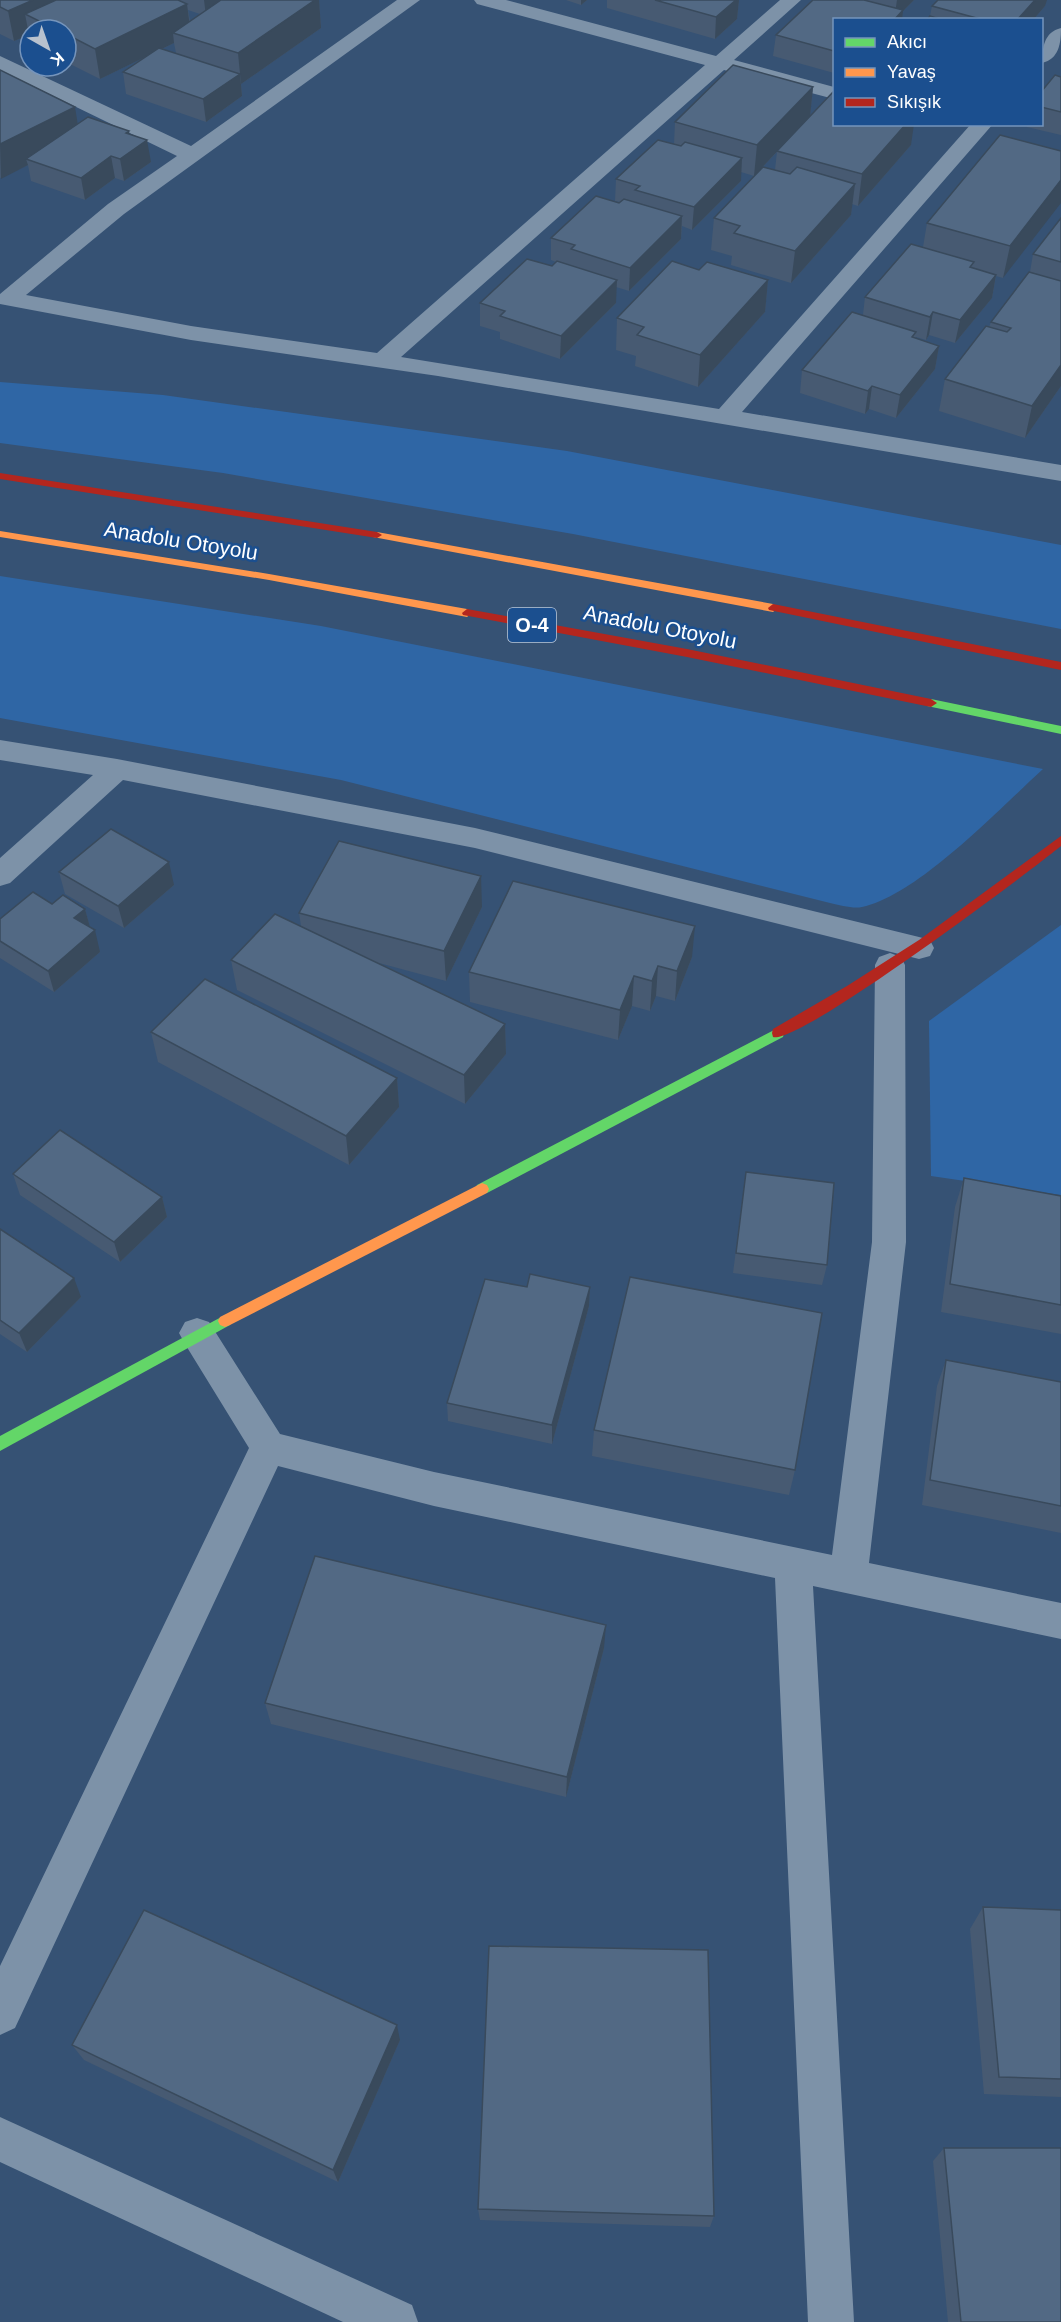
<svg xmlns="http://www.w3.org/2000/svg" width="1061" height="2322" viewBox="0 0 1061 2322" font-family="Helvetica,sans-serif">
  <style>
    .green { fill: #2f66a5 }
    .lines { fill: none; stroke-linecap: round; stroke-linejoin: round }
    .street { fill: #7d92a8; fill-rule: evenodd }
    .fast { fill: #63d668; fill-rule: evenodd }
    .slow { fill: #ff974d; fill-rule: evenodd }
    .jam { fill: #b3261e; fill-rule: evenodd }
    .wall { fill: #475a72; fill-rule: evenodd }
    .shaded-wall { fill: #394a5c }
    .building { fill: #526984; stroke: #394a5c; stroke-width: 1.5 }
    .labels { text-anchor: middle; stroke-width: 5; stroke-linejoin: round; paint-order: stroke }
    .shield { fill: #1b4f8f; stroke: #bbcadd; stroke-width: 1.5 }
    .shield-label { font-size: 20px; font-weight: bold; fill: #fff }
    .street-label { font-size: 21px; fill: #fff; stroke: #1b4f8f }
  </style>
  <rect width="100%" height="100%" fill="#365274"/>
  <g class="green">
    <path d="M0 382 163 395 567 451 1061 545V629L573 534 223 473 0 443Z"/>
    <path d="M0 576 321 626 1043 769C999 809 918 895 862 907 853 909 840 905 830 903L341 780 0 718Z"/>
    <path d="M1061 925V1195L931 1176 929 1021Z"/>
  </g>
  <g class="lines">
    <g class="street">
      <path d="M397 0H420L124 214 26 295 191 326 377 353 705 65 477 4 474 0H506L716 56 780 0H801L734 60 834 87V99L724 70 401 357 719 409 971 124H993L742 412 1061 465V481L438 376 191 340 0 304V294L108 204 177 156 0 70V56L191 146Z"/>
      <path d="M1061 28C1061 43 1059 59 1042 63 1042 48 1044 32 1061 28Z"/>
      <path d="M0 740 117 759 475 828 919 937 930 940 934 948 930 956 919 959 475 848 123 780 10 883 0 886V858L93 775 0 760Z"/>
      <path d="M890 953 901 957 905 965 906 1242 869 1563 1061 1603V1639L813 1586 854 2322H808L775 1578 434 1506 278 1466 15 2028 0 2035V1966L249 1448 185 1344 179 1333 185 1322 197 1318 209 1322 280 1434 434 1472 832 1555 872 1242 875 965 879 957Z"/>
      <path d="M0 2117 412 2305 418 2322H343L0 2162Z"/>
    </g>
    <g class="fast">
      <path d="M931 699 1061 726V734L927 706 925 703Z"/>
      <path d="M778 1028 784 1033 783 1037 487 1193H477L475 1189 477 1185Z"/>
      <path d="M225 1315 230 1317 232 1321 230 1325 0 1451V1436Z"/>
    </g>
    <g class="slow">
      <path d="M0 531 269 574 467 609 472 613 467 617 269 580 0 537Z"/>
      <path d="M377 532 773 604 778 608 773 612 373 537 372 535Z"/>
      <path d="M482 1183 487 1185 489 1189 487 1193 230 1325 225 1327 220 1325 218 1321 220 1317Z"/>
    </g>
    <g class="jam">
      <path d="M0 473 377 532 382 535 377 538 0 479Z"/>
      <path d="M773 604 1061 662V670L769 610 768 608Z"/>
      <path d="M467 609 687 649 931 699 937 703 931 707 687 657 463 615 462 613Z"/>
      <path d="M1061 836V846C1028 873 799 1045 773 1037L772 1033 773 1029 847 986 919 940Z"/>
    </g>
  </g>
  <g class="wall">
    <path d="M0 0H319L321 28 241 84 242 96 206 122 126 94 123 72 145 57 100 79 66 62V30H30V42L29 35 14 41 0 34ZM188 10 200 14 190 21ZM174 43 176 53 162 49Z"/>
    <path d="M566 0H587L581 5Z"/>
    <path d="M607 0H739L737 19 715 39 607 8Z"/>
    <path d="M813 0H914L903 11 834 20V73L773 56 776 35Z"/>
    <path d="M932 6H1045L1033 20H927L930 16Z"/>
    <path d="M0 70 78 124 130 134 151 162 124 181 115 178 85 200 31 181 28 165 0 178Z"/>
    <path d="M1061 77V135L1027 127 1028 124H1041V92Z"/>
    <path d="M813 87 810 116 911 145 858 206 852 204 851 215 791 283 731 265 732 256 711 250 714 218 775 170 777 152 754 176 741 172V181L692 230 682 226 681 239 629 291 616 287V303L560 359 500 339V332L480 326V303L552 266 556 262 551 260V238L619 203 620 202 615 201 616 179 674 144 675 122Z"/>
    <path d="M1061 151 1003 278 996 276 992 298 955 343 929 335 926 340 916 337 915 338 939 346 935 369 896 418 869 409 865 414 800 393 802 370 863 315 865 297 923 247 927 223Z"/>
    <path d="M1061 218V386L1025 438 939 411 945 379 989 327 991 322 1030 272 1033 254Z"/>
    <path d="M699 270 768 280 765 312 698 387 635 366 636 356 616 350 617 318Z"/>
    <path d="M59 872 174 885 124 928 65 894Z"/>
    <path d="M52 904 85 909 90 928 100 952 54 992 0 958V919Z"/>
    <path d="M482 907 446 981 379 963 505 1024 506 1054 465 1104 237 990 231 960 301 926 299 913Z"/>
    <path d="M692 957 675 1001 656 996 650 1011 632 1006 618 1040 470 1002 469 972Z"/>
    <path d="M151 1032 397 1078 399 1107 349 1165 158 1062Z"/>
    <path d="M746 1172 827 1265 822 1285 733 1273Z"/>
    <path d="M13 1174 162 1197 167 1217 120 1262 20 1195Z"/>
    <path d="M964 1178 1061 1196V1334L941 1312 955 1207Z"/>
    <path d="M0 1229 81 1297 27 1352 0 1334Z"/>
    <path d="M527 1287H590L589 1306 552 1444 448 1421 447 1403Z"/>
    <path d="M946 1360 1061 1382V1533L922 1505 937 1386Z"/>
    <path d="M594 1430 795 1470 789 1495 592 1456Z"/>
    <path d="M604 1648 566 1797 271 1724 265 1703Z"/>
    <path d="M983 1907 1061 1910V2097L984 2094 970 1929Z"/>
    <path d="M400 2040 338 2182 84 2060 72 2045Z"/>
    <path d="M944 2148 1061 2322H948L933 2161Z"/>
    <path d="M478 2209 714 2216 710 2227 480 2220Z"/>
  </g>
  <g class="shaded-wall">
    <path d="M33 0H104L25 14 29 35 14 41 8 11Z"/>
    <path d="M204 0H231L206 16Z"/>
    <path d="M315 0H319L321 28 241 84 238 53Z"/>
    <path d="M581 0H587L581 5Z"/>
    <path d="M727 0H739L737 19 715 39 716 17Z"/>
    <path d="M897 0H914L903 11 902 20H894Z"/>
    <path d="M1035 0H1047L1045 6 1033 20H1017Z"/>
    <path d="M187 4 191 35 173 33 174 43 100 79 95 49Z"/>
    <path d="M240 74 242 96 206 122 203 99Z"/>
    <path d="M813 87 810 117 754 176 757 145Z"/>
    <path d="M75 107 80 138 26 159 28 165 1 179 0 144Z"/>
    <path d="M906 124H914L911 145 858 206 862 174Z"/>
    <path d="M129 131 132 151 147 140 151 162 124 181 120 159 126 133Z"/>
    <path d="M111 156 115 178 85 200 81 178Z"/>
    <path d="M742 158 741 181 692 230 694 207Z"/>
    <path d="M1061 180V203L1003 278 1010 246Z"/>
    <path d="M855 184 851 215 791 283 795 251Z"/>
    <path d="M682 216 681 239 629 291 630 268Z"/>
    <path d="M996 275 992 298 955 343 960 320Z"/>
    <path d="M617 280 616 303 560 359 561 336Z"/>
    <path d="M768 280 765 312 698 387 700 355Z"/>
    <path d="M933 312 929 335 926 340 930 317Z"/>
    <path d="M939 346 935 369 896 418 900 395Z"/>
    <path d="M1061 365V386L1025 438 1032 406Z"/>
    <path d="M872 386 869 409 865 414 868 391Z"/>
    <path d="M169 862 174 885 124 928 118 906Z"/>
    <path d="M481 876 482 907 446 981 444 951Z"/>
    <path d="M85 909 91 931 74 918Z"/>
    <path d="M695 926 692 957 675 1001 677 971Z"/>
    <path d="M95 930 100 952 54 992 48 971Z"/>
    <path d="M658 966 656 996 650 1011 652 981Z"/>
    <path d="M634 976 632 1006 618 1040 620 1010Z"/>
    <path d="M505 1024 506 1054 465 1104 464 1075Z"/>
    <path d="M397 1078 399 1107 349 1165 346 1136Z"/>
    <path d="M162 1197 167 1217 120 1262 114 1242Z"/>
    <path d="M74 1278 81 1297 27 1352 19 1333Z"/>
    <path d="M590 1287 589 1306 552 1444V1425Z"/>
    <path d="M606 1625 604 1648 566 1797 567 1777Z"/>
    <path d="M397 2025 400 2040 338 2182 333 2170Z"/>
  </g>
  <g class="building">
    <path d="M0 0H33L8 11 0 7Z"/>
    <path d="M56 0H178L187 4 95 49 66 34V30H57L25 14Z"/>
    <path d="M221 0H315L238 53 173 33Z"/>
    <path d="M655 0H736L716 17Z"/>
    <path d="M813 0H864L903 10 894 20H834V51L776 35Z"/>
    <path d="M938 0H1035L1017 20H984L932 6Z"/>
    <path d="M930 16 942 20H927Z"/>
    <path d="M159 48 240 74 203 99 123 72Z"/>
    <path d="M733 65 813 87 757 145 675 122Z"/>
    <path d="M0 70 75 107 0 144Z"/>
    <path d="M1055 75 1061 77V112L1041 107V92Z"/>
    <path d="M833 92H834V124H906L862 174 777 151Z"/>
    <path d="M88 117 129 131 126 133 147 140 120 159 111 156 81 178 26 159Z"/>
    <path d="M1000 135 1061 151V180L1010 246 927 223Z"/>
    <path d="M658 140 681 146 685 142 742 158 694 207 635 190 640 186 616 179Z"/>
    <path d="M763 167 790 174 797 167 855 184 795 251 734 233 740 226 714 218Z"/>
    <path d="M596 196 619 203 624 199 682 216 630 268 571 249 575 245 551 238Z"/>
    <path d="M1061 218V262L1033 254Z"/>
    <path d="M911 244 974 262 970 267 996 275 960 320 933 312 930 317 865 297Z"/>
    <path d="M527 259 552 266 557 261 617 280 561 336 500 316 505 311 480 303Z"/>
    <path d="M672 261 699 270 707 262 768 280 700 355 637 335 644 327 617 318Z"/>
    <path d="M1029 272 1061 281V365L1032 406 945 379 986 326 1007 332 1011 328 991 322Z"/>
    <path d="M852 312 916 332 912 337 939 346 900 395 872 386 868 391 802 370Z"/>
    <path d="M111 829 169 862 118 906 59 872Z"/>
    <path d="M339 841 481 876 444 951 299 913Z"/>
    <path d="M513 881 695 926 677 971 658 966 652 981 634 976 620 1010 469 972Z"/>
    <path d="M33 892 52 904 63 895 85 909 74 918 95 930 48 971 0 941V919Z"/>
    <path d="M275 914 505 1024 464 1075 231 960Z"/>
    <path d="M205 979 397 1078 346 1136 151 1032Z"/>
    <path d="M60 1130 162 1197 114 1242 13 1174Z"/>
    <path d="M746 1172 834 1183 827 1265 736 1253Z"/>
    <path d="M964 1178 1061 1196V1305L950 1284Z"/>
    <path d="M0 1229 74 1278 19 1333 0 1320Z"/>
    <path d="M530 1274 590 1287 552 1425 447 1403 485 1279 527 1287Z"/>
    <path d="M630 1277 822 1313 795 1470 594 1430Z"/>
    <path d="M946 1360 1061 1382V1506L930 1480Z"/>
    <path d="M315 1556 606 1625 567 1777 265 1703Z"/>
    <path d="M983 1907 1061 1910V2079L999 2077Z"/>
    <path d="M144 1910 397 2025 333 2170 72 2045Z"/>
    <path d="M489 1946 708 1950 714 2216 478 2209Z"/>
    <path d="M944 2148H1061V2322H961Z"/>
  </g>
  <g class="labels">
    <rect class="shield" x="508" y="608" width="48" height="34" rx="4.5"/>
    <g class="shield-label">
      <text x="532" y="632">O-4</text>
    </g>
    <g class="street-label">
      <text transform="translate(181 541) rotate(9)" y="7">Anadolu Otoyolu</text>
      <text transform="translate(660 627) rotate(11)" y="7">Anadolu Otoyolu</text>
    </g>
  </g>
  <rect x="833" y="18" width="210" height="108" fill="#1b4f8f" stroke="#7695bc" stroke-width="1.5"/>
  <rect x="845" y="38" width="30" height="9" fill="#63d668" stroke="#7695bc" stroke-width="1.5"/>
  <text x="887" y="48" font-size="18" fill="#ffffff">Akıcı</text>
  <rect x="845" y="68" width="30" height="9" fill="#ff974d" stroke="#7695bc" stroke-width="1.5"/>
  <text x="887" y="78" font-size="18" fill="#ffffff">Yavaş</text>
  <rect x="845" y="98" width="30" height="9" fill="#b3261e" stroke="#7695bc" stroke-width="1.5"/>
  <text x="887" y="108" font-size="18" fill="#ffffff">Sıkışık</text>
  <g transform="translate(48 48) rotate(140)"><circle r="28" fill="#1b4f8f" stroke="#7695bc" stroke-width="1.5"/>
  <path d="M0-4.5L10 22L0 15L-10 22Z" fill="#b9c2ce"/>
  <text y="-9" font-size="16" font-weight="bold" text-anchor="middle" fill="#ffffff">K</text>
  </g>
</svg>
